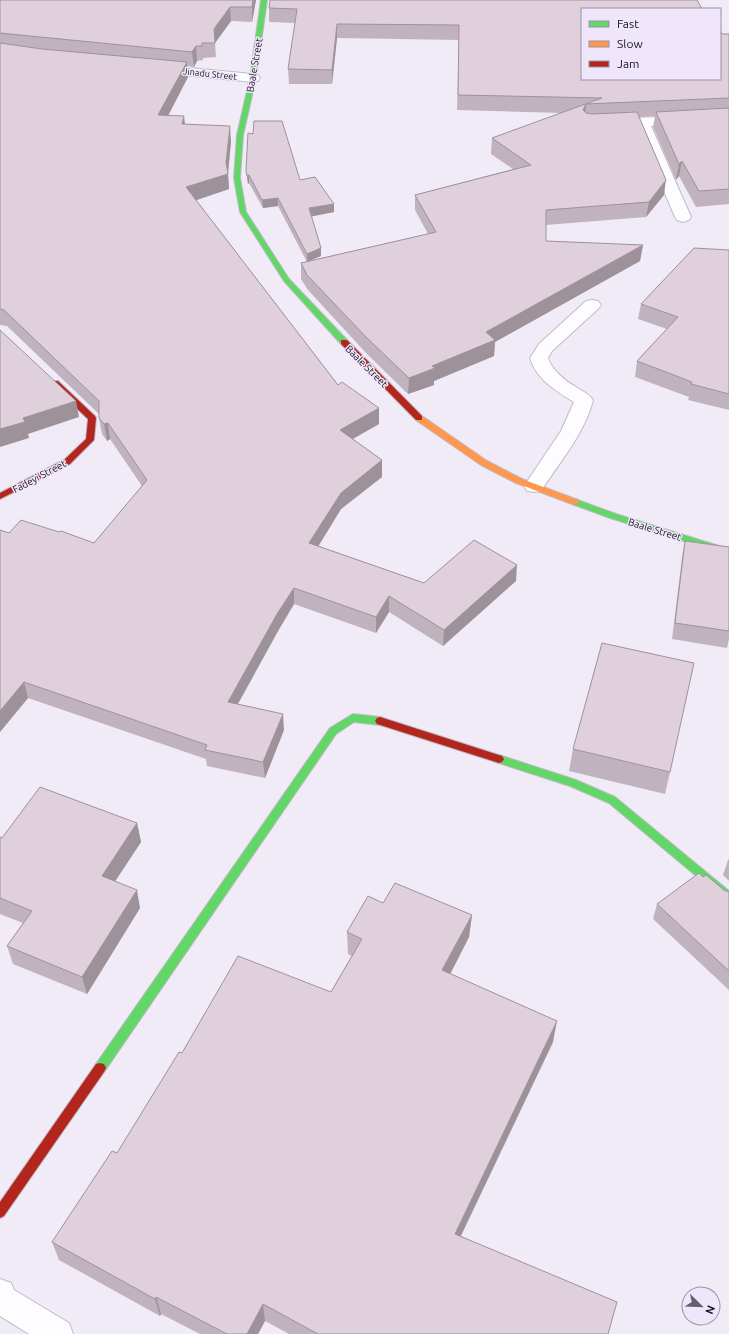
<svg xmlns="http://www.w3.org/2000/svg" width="729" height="1334" viewBox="0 0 729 1334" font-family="Ubuntu,sans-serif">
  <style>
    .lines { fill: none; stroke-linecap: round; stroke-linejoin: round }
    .street-casing { stroke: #c0bbc6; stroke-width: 2 }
    .fast-casing { stroke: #c0bbc6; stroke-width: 2 }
    .slow-casing { stroke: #c0bbc6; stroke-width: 2 }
    .jam-casing { stroke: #c0bbc6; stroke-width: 2 }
    .street { fill: #fdfcfe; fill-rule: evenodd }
    .fast { fill: #63d668; fill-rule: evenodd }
    .slow { fill: #ff974d; fill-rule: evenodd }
    .jam { fill: #b3261e; fill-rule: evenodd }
    .wall { fill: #c1b3bd }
    .shaded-wall { fill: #9d929a }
    .building { fill: #e0d0dc; stroke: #9d929a }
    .labels { text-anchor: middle; stroke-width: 3; stroke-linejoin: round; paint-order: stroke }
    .far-street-label { font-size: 9px; fill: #18141d; stroke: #efe6fc }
    .street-label { font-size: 10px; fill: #18141d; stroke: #efe6fc }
  </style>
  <rect width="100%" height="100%" fill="#f0ebf7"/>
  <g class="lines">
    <g class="street-casing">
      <g id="street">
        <path d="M158 65 253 74 258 75 260 78 258 81 253 82 153 72 151 69 153 66Z"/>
        <path d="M729 114V122L651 126 691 217 689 220 683 222 677 220 675 217 636 126 612 127 607 126 605 123 607 120 612 119Z"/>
        <path d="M592 300 598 301 601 305 598 309 552 351 548 358C552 370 565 381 576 387 582 391 589 394 593 400 585 433 559 463 541 491L534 492 527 491 524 486 561 431 574 402C556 391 536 379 530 358L539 344 586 301Z"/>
        <path d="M0 1279 11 1283 14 1290 69 1323 73 1334H29L0 1316Z"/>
      </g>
    </g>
    <g class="fast-casing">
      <g id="fast">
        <path d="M261 0H267L256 78 243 135 240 178 246 212 289 279 347 340 348 342 344 344H341L284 281 240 212 234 178 237 135 250 78Z"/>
        <path d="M575 499 616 514 729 549V555L610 518 572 504 571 502 572 500Z"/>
        <path d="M353 714 380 717 383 718 385 721 383 724 380 725 354 722 336 734 104 1072 100 1073 96 1072 94 1068 96 1064 330 728Z"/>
        <path d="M499 755 576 780 615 797 729 891V901L725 900 609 803 570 786 496 762 494 759 496 756Z"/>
      </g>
    </g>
    <g class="slow-casing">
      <path id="slow" d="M416 416H422L487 461 522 479 578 500 579 502 578 504H572L516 483 481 465 416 420Z"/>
    </g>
    <g class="jam-casing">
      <g id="jam">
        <path d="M341 340H347L422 416V420H416L341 344Z"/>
        <path d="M52 381H58L95 416 96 418 94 440 70 464 0 499V493L64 460 86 439 88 419 52 385Z"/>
        <path d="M380 717 502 756 504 759 502 762 499 763 377 724 375 721 377 718Z"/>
        <path d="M100 1063 104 1064 106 1068 104 1072 4 1216 0 1218V1202L96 1064Z"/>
      </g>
    </g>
    <use href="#street" class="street"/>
    <use href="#fast" class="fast"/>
    <use href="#slow" class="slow"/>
    <use href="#jam" class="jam"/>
  </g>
  <g class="wall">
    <path d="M0 0H256L252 22 231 21 215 43 216 57 203 58V60L197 61 194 67 187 66 188 77 168 116 185 125 231 141 228 172 229 189 196 200 338 385 379 424 353 439 382 460V477L341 509 318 546 424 583 516 581 443 646 389 612 376 633 294 604 278 631 238 704 284 730 265 778 207 766 206 759 28 698 0 732 9 533 59 532 94 543 142 486 110 439 107 441 102 434 99 418V414L7 326 0 325Z"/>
    <path d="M269 8 582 9 722 34H729V204L696 207 679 176 676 180 653 127 655 116 639 117 664 195 646 217 546 225V241L643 245 640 261 495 342 494 356 434 381V385L408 394 367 354 308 290 301 279V263L307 262 278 206 263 208 249 183 248 184 246 170 300 180 334 204V212L311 216 321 248V256L309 261 428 234 415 210V195L513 169 491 154 492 138 563 113 457 110 459 40 337 38 332 84H289L288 69 295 23 269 22Z"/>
    <path d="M729 250V410L688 400 689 397 635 377 637 361 667 329 638 319 641 304Z"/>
    <path d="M685 541 729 547V639L727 648 672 639 682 557Z"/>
    <path d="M573 749 670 772 665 794 569 771Z"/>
    <path d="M137 823 141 842 115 881 140 908 87 994 13 964 7 946 23 923 0 914V837L2 838Z"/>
    <path d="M729 859V881L723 875 728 860Z"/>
    <path d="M703 877 724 890 729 892V990L653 919 657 904Z"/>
    <path d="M383 903 472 915 469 937 450 974 553 1042 461 1236 608 1334H289L265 1321 258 1334H200L161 1314 160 1316 59 1260 52 1242 117 1153 182 1053 331 992 352 956 348 954 347 932Z"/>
  </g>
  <g class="shaded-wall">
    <path d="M253 0H256L252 22V7Z"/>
    <path d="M230 7 231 21 215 43 216 57 214 29Z"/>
    <path d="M337 24V38L332 84V70Z"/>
    <path d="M196 46 197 61 194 67 192 52Z"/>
    <path d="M187 62 188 77 160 131 158 115Z"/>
    <path d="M586 104 585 120 583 110Z"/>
    <path d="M184 116 186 132 182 124Z"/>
    <path d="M230 126 231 141 228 174 229 189 188 203 186 187 226 162Z"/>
    <path d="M682 161 679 176 676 180 679 164Z"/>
    <path d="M249 175V183L248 184 247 176Z"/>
    <path d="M666 180 664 195 646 217 649 202Z"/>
    <path d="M278 198V206L263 208 262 200Z"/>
    <path d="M334 204V212L309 217V208Z"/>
    <path d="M643 245 640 261 495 342 494 356 434 381V385L408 394 409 378 432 366 486 332Z"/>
    <path d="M321 248V256L307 262V254Z"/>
    <path d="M76 401 79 417 28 434 29 438 0 447V429L23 418Z"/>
    <path d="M379 408V424L340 446V430Z"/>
    <path d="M108 423 110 439 107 441 104 424Z"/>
    <path d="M382 460V477L341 509 310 560 309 543 341 493Z"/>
    <path d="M517 565 516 581 443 646 444 630Z"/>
    <path d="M294 588V604L278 631 230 718 228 702 277 614Z"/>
    <path d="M389 596V612L376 633V617Z"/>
    <path d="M24 682 28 698 0 732V711Z"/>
    <path d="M283 714 284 730 265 778 263 762Z"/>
    <path d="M137 823 141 842 106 895 102 876Z"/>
    <path d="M137 890 140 908 87 994 82 977Z"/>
    <path d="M472 915 469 937 441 992 442 970Z"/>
    <path d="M557 1021 553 1042 453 1252 455 1234Z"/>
    <path d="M156 1297 161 1314 160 1316 155 1299Z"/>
    <path d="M263 1304 265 1321 258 1334H247Z"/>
  </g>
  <g class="building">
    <path d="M0 0H253L252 7H230L214 29 215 43H202V46H196L192 52 0 33Z"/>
    <path d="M270 0H697L702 9H582V79H720V30L722 34H729V98L586 104 583 110 586 113 592 114 637 112 666 180 649 202 546 210V241L643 245 486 332 495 340 432 366 435 368 409 378 367 338 307 275 301 263 436 232 415 195 531 165 492 138 602 98 458 95 459 25 337 24 332 70 288 69 297 9 269 8Z"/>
    <path d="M0 43 42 49 187 62 158 115 184 116 182 124 230 126 226 162 228 174 186 187 338 385 342 382 379 408 340 430 382 460 341 493 309 543 424 583 474 540 517 565 444 630 389 596 376 617 294 588 277 614 228 702 283 714 263 762 205 750 207 745 24 682 0 711V530L9 533 21 520 59 532 61 531 94 543 147 480 108 423 104 424 99 418V401L4 310 0 309Z"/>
    <path d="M729 108V189L699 191 682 161 679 164 656 112Z"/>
    <path d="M254 121H282L300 180 315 177 334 204 309 208 321 248 307 254 278 198 262 200 249 175 247 176 246 170 248 133 253 134Z"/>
    <path d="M694 248 729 250V394L691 384 692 382 637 361 678 317 641 304Z"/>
    <path d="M0 330 76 401 23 418 25 422 0 429Z"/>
    <path d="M685 541 729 547V631L675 623Z"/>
    <path d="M602 643 694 663 670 772 573 749Z"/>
    <path d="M40 787 137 823 102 876 137 890 82 977 7 946 32 911 0 898V837L2 838Z"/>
    <path d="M699 873 703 877 706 875 724 890 729 892V971L657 904Z"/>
    <path d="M395 883 472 915 442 970 557 1021 455 1234 617 1302 608 1334H318L263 1304 247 1334H227L156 1297 155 1299 52 1242 112 1151 117 1153 179 1052 182 1053 238 956 331 992 362 939 347 932 368 896 383 903Z"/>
  </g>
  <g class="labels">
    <g class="far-street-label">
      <text transform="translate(210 74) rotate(6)" y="3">Jinadu Street</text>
    </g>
    <g class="street-label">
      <text transform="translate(254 65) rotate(-80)" y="4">Baale Street</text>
      <text transform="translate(367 366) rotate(45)" y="4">Baale Street</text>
      <text transform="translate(39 476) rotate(-28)" y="4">Fadeyi Street</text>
      <text transform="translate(655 529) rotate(17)" y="4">Baale Street</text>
    </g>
  </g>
  <rect x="581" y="8" width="140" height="72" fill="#efe6fc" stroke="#9992a3"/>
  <rect x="589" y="21" width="20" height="6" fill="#63d668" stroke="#9992a3"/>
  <text x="617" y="28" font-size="12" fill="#18141d">Fast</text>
  <rect x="589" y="41" width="20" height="6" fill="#ff974d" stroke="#9992a3"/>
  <text x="617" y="48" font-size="12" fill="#18141d">Slow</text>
  <rect x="589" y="61" width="20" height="6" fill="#b3261e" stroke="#9992a3"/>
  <text x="617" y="68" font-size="12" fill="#18141d">Jam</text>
  <g transform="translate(701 1306) rotate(113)"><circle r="19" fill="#efe6fc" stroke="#9992a3"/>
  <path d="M0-3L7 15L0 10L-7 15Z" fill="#645f69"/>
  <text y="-6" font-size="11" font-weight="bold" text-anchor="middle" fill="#18141d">N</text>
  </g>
</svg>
